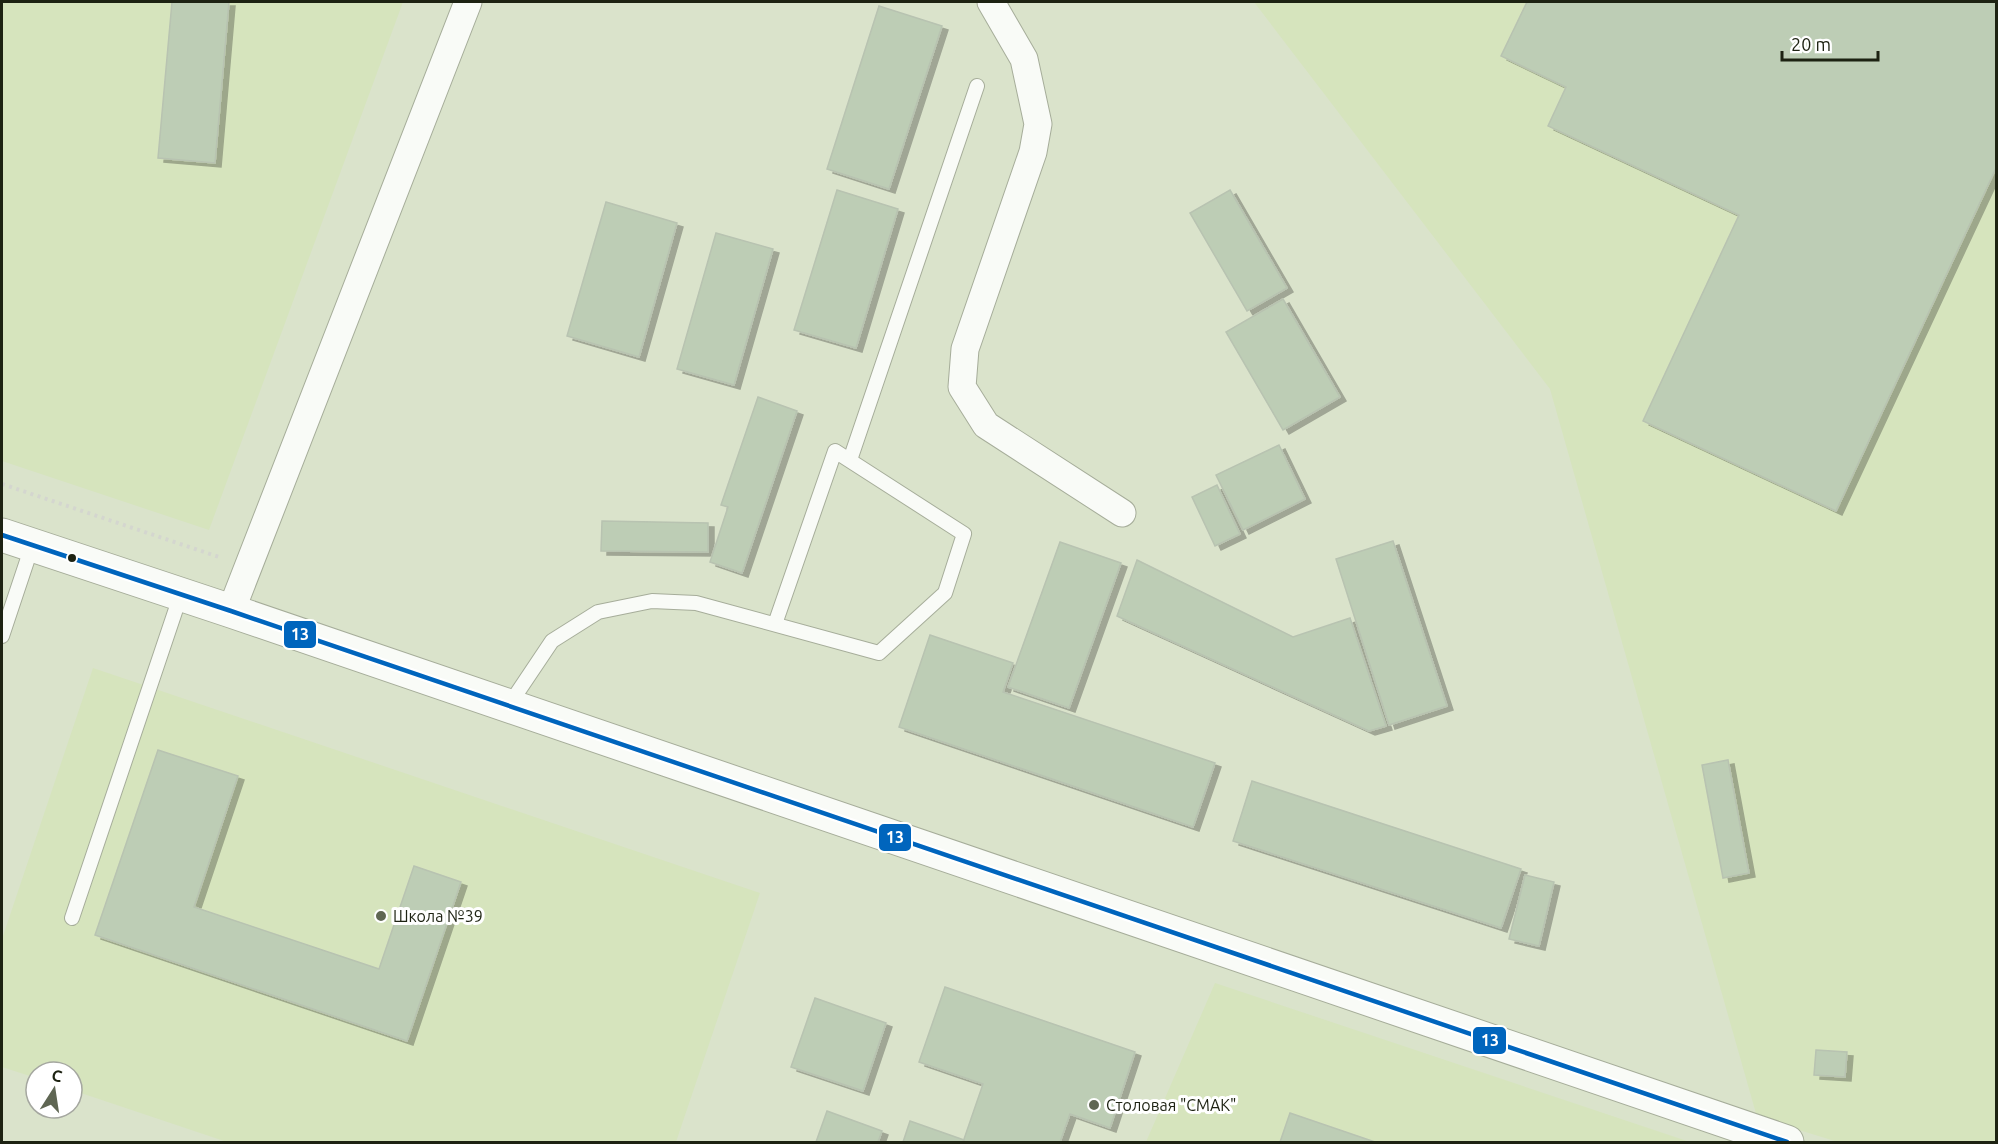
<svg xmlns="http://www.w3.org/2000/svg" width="1998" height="1144" viewBox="0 0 1998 1144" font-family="Ubuntu,sans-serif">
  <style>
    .built { fill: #d6e4bd }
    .building { fill: #bdcdb5; stroke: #b8c3b1; stroke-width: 1.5; filter: url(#shadow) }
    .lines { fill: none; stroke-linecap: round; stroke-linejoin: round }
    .service-casing { stroke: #a6ad9a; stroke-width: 16 }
    .minor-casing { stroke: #a6ad9a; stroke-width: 29 }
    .secondary-casing { stroke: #a6ad9a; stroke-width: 35 }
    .path { stroke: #d4d6cf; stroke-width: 4; stroke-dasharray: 3 4.5; stroke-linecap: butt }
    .service { stroke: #f9fbf7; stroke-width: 14 }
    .minor { stroke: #f9fbf7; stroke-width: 27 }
    .secondary { stroke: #f9fbf7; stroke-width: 33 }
    .bus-1-casing { stroke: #fff; stroke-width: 9 }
    .bus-1 { stroke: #0065bd; stroke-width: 4.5 }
    .bus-dot { fill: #1d2212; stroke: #fff; stroke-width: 2 }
    .poi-dot { fill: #5f6653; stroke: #fff; stroke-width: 2 }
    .labels { text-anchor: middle; stroke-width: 6; stroke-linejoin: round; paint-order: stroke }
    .poi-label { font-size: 16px; fill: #1d2212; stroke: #fff; text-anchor: start }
    .line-badge { stroke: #fff; stroke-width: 2 }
    .badge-label { font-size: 16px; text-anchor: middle; font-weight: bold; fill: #fff }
  </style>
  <defs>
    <filter id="shadow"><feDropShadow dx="6" dy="4" stdDeviation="0" flood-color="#0004"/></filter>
  </defs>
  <rect width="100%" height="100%" fill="#dae3cb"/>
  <g class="built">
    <path d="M2 2H403L209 530 2 461Z"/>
    <path d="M1254 2H1996V1142H1838L1757 1117 1550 389Z"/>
    <path d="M93 668 760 893 676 1142H227L72 1090V1072H36V1078L2 1067V939Z"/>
    <path d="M1215 983 1690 1142H1146Z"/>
  </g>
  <g class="building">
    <path d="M172 2H229L215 163 158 158Z"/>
    <path d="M1527 2H1996V168L1836 511 1643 421 1739 215 1548 126 1566 87 1501 56Z"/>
    <path d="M879 6 942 26 889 189 827 169Z"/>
    <path d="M837 190 898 209 856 348 794 330Z"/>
    <path d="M1230 190 1287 288 1247 311 1190 213Z"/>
    <path d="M606 202 677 223 639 357 567 336Z"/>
    <path d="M716 233 773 249 734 385 677 369Z"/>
    <path d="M1283 299 1340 397 1283 430 1226 332Z"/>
    <path d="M758 397 797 411 742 573 710 562 728 507 721 505Z"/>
    <path d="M1279 445 1305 499 1243 530 1216 475Z"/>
    <path d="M1217 485 1240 534 1215 546 1192 497Z"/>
    <path d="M602 521 708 523V552L601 551Z"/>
    <path d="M1393 541 1447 706 1389 725 1336 559Z"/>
    <path d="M1060 542 1121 563 1069 708 1008 687Z"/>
    <path d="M1137 560 1293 637 1350 618 1386 726 1369 731 1117 616Z"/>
    <path d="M930 635 1013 663 1003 692 1215 763 1193 827 899 727Z"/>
    <path d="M158 750 238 776 194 907 379 969 414 866 461 882 407 1041 95 935Z"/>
    <path d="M1728 760 1749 873 1723 878 1702 765Z"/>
    <path d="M1252 781 1521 869 1501 928 1233 841Z"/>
    <path d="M1525 875 1554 882 1539 946 1509 939Z"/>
    <path d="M945 987 1135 1052 1110 1128 1070 1114 1060 1142H963L983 1084 919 1062Z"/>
    <path d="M815 998 886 1023 863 1091 791 1067Z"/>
    <path d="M1816 1050 1847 1052 1845 1077 1814 1075Z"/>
    <path d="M827 1111 882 1131 878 1142H816Z"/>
    <path d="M1290 1113 1375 1142H1280Z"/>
    <path d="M910 1121 964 1140 963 1142H903Z"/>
  </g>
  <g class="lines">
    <g class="service-casing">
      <g id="service">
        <path d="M850 460 977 86"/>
        <path d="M2 636 32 546"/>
        <path d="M509 705 552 641 598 612 652 601 696 603 879 653 945 593 964 534 835 451 775 624"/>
        <path d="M72 918 181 594"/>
      </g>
    </g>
    <g class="minor-casing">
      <g id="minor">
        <path d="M991 2 1024 59 1038 124 1033 152 965 349 962 387 986 425 1122 513"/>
        <path d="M231 611 468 2"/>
      </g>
    </g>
    <g class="secondary-casing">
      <path id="secondary" d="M2 535 231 611 1787 1142"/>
    </g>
    <path class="path" d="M2 484 222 558"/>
    <use href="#service" class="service"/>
    <use href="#minor" class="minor"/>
    <use href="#secondary" class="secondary"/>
    <g class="bus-1-casing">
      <path id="bus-1" d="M2 535 231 611 1787 1142"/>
    </g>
    <use href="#bus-1" class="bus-1"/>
  </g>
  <circle class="bus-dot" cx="72" cy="558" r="5"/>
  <g class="poi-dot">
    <circle cx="381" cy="916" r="6"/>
    <circle cx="1094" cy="1105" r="6"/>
  </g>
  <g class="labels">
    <g class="poi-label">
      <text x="393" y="922">Школа №39</text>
      <text x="1106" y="1111">Столовая "СМАК"</text>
    </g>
  </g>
  <g class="line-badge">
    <rect x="283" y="620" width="34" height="29" rx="6" fill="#0065bd"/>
    <rect x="878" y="823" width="34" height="29" rx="6" fill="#0065bd"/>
    <rect x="1472" y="1026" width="35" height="29" rx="6" fill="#0065bd"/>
  </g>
  <g class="badge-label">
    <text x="300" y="640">13</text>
    <text x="895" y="843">13</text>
    <text x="1490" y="1046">13</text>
  </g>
  <rect width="1998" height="1144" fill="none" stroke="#1d2212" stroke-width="6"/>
  <g transform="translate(54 1090) rotate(12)"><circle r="28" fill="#ffffff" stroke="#a5a7a0" stroke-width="1.5"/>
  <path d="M0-4.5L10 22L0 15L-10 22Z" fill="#5f6653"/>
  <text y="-9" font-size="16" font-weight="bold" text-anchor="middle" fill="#1d2212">С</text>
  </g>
  <path d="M1782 51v9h96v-9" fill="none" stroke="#1d2212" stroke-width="3"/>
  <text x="1791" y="51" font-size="18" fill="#1d2212" stroke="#ffffff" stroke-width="4.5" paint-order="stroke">20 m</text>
</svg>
